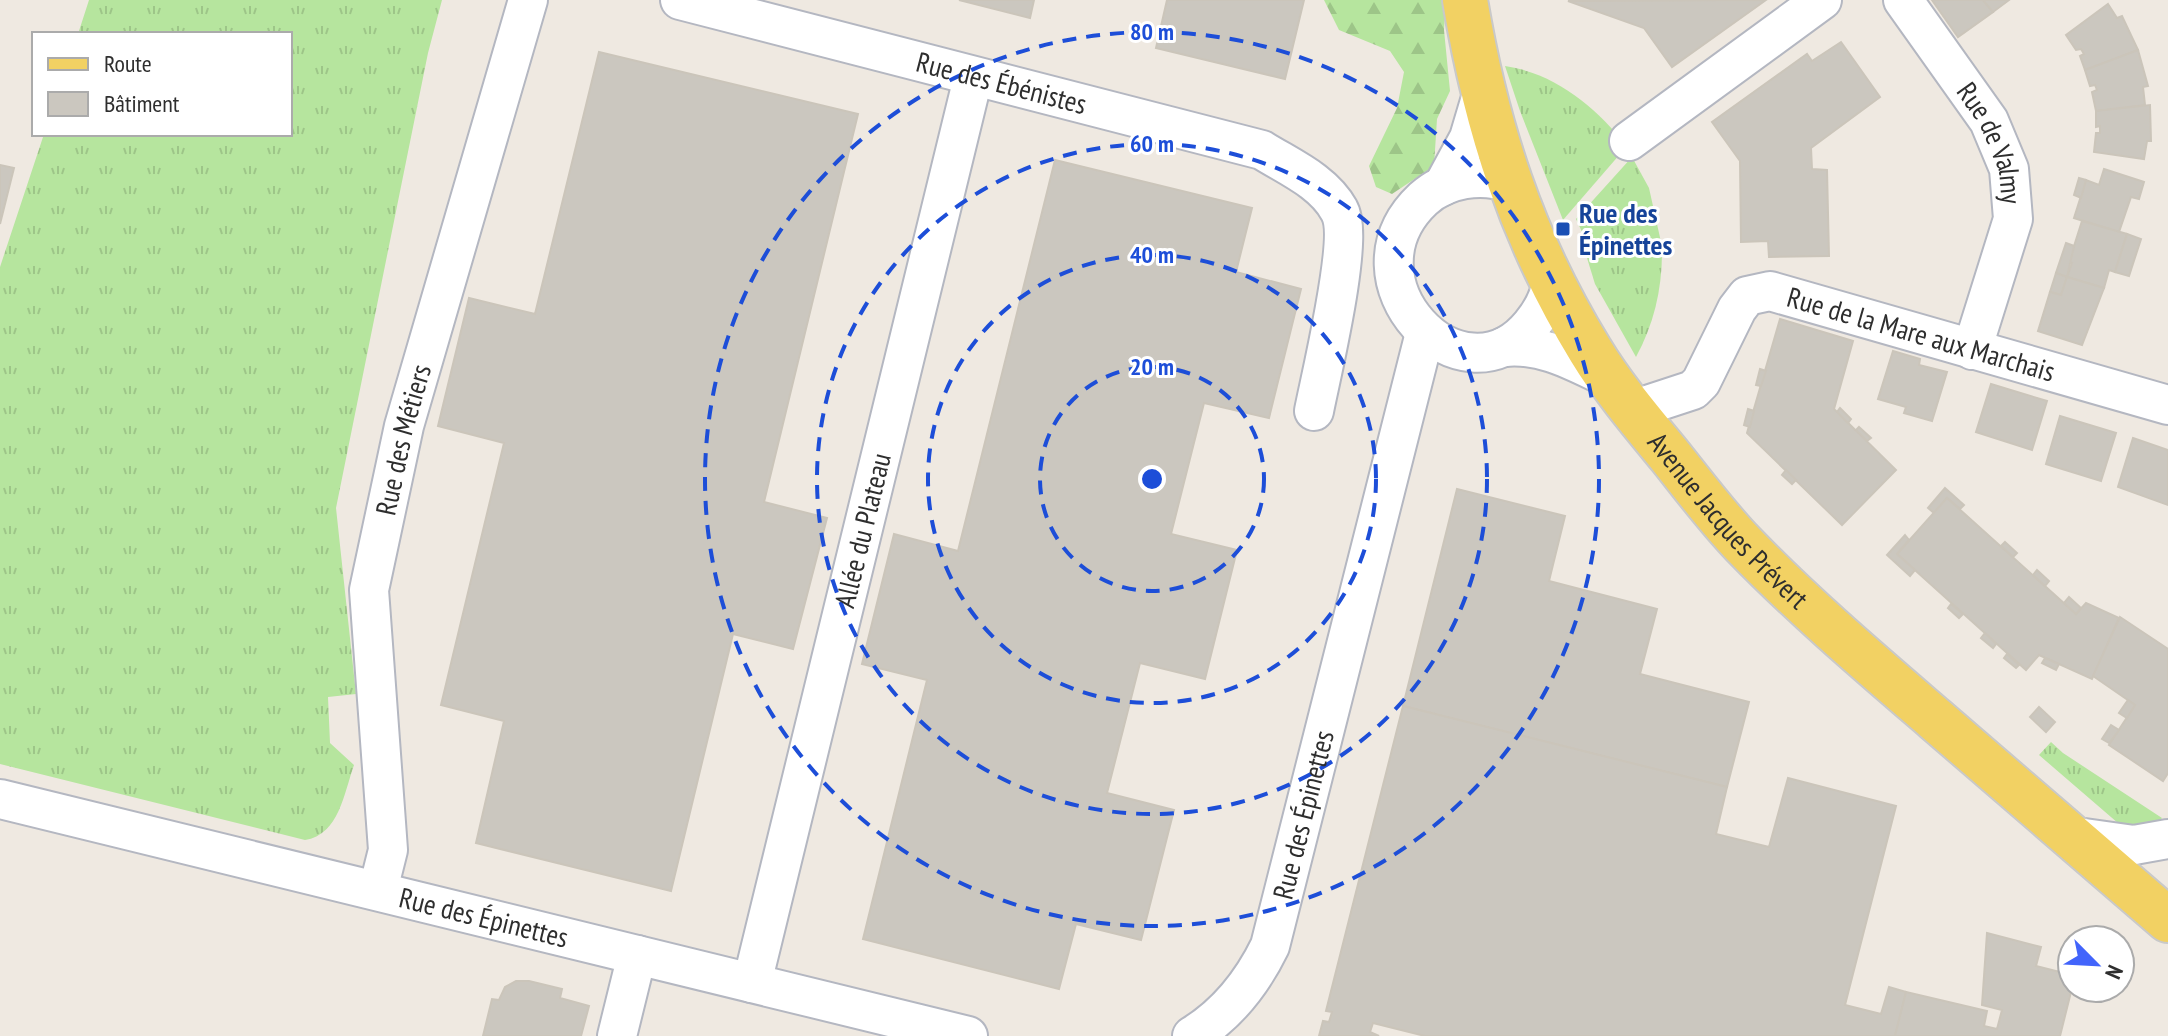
<svg xmlns="http://www.w3.org/2000/svg" width="2168" height="1036" viewBox="0 0 2168 1036" font-family="'PT Sans Narrow',sans-serif">
  <style>
    .grass { fill: url(#grass-tufts) }
    .forest { fill: url(#forest-firs) }
    .building { fill: #cbc7bf; stroke: #cbc5ba; stroke-width: 2 }
    .lines { fill: none; stroke-linecap: round; stroke-linejoin: round }
    .minor-casing { stroke: #b4b7c1; stroke-width: 42 }
    .major-casing { stroke: #c9c9c9; stroke-width: 48 }
    .minor { stroke: #fff; stroke-width: 38 }
    .major { stroke: #f2d163; stroke-width: 44 }
    .ring { fill: none; stroke: #1d4ed8; stroke-width: 4; stroke-dasharray: 14 10 }
    .transit-dot { fill: #1a4fb4; stroke: #fff; stroke-width: 3 }
    .labels { text-anchor: middle; stroke-width: 6; stroke-linejoin: round; paint-order: stroke }
    .street-label { font-size: 28px; fill: #2e2e2e; stroke: #fff }
    .transit-label { font-size: 28px; font-weight: bold; fill: #164399; stroke: #fff; text-anchor: start }
    .centre { fill: #1d4ed8; stroke: #fff; stroke-width: 4 }
    .ring-label { font-size: 24px; text-anchor: middle; font-weight: bold; fill: #1d4ed8; stroke: #fff; stroke-width: 6; stroke-linejoin: round; paint-order: stroke }
  </style>
  <defs>
    <pattern id="grass-tufts" width="24" height="20" patternUnits="userSpaceOnUse" patternTransform="scale(2)"><rect width="24" height="20" fill="#b6e59e"/><path d="M3 7l-1-3M5 7V3M7 7l1-3M15 17l-1-3M17 17v-4M19 17l1-3" fill="none" stroke="#9dc588"/></pattern>
    <pattern id="forest-firs" width="22" height="20" patternUnits="userSpaceOnUse" patternTransform="scale(2)"><rect width="22" height="20" fill="#b6e59e"/><path d="M5 1l3.5 6h-7zM16 11l3.5 6h-7z" fill="#9dc588"/></pattern>
  </defs>
  <rect width="100%" height="100%" fill="#efe9e1"/>
  <g class="grass">
    <path d="M89 0H442L428 53 336 508 356 694 328 697 330 743 354 765C344 793 339 835 305 840L0 764V267L44 134H290V34H78Z"/>
    <path d="M1505 66C1557 74 1595 107 1627 146L1563 220 1520 111Z"/>
    <path d="M1632 157 1649 188 1661 242 1610 245 1590 249 1576 219Z"/>
    <path d="M1662 252C1662 289 1654 324 1636 357L1595 284 1587 258Z"/>
    <path d="M2051 742 2063 753 2162 818 2155 826 2133 836 2039 755Z"/>
  </g>
  <path class="forest" d="M1324 0H1446L1444 30 1450 91 1437 119 1434 166 1392 194 1376 187 1369 166 1397 108 1404 72 1390 51 1339 30Z"/>
  <g class="building">
    <path d="M959 0H1034L1030 18Z"/>
    <path d="M1167 0H1304L1285 79 1156 48Z"/>
    <path d="M1766 0 1672 67 1644 28 1568 1Z"/>
    <path d="M1932 0H1983L1993 12 1958 37Z"/>
    <path d="M1983 0H2009L1993 12Z"/>
    <path d="M2108 4 2117 18 2122 16 2138 50 2085 70 2080 56 2084 54 2081 49 2076 50 2066 35Z"/>
    <path d="M1841 42 1880 97 1811 148 1812 169 1827 170 1829 256 1769 257 1768 241 1741 242 1740 161 1712 122 1807 54 1812 61Z"/>
    <path d="M2138 50 2148 86 2143 87 2145 105 2096 111 2092 92 2097 90 2095 85 2090 86 2085 70Z"/>
    <path d="M599 52 858 114 764 502 827 518 793 649 733 634 671 891 476 843 504 721 441 705 504 443 438 426 469 298 535 314Z"/>
    <path d="M2150 105 2151 141H2147L2144 159 2094 152 2096 133H2100V126L2096 127V111Z"/>
    <path d="M1055 160 1252 208 1236 272 1301 289 1269 418 1204 403 1171 534 1237 550 1205 679 1140 663 1107 793 1174 810 1141 940 1076 924 1059 989 863 939 927 680 862 664 894 534 958 551Z"/>
    <path d="M0 165 14 168 0 224Z"/>
    <path d="M2104 169 2144 182 2139 199 2131 197 2119 232 2074 218 2086 180 2099 185Z"/>
    <path d="M2079 178 2086 180 2081 198 2074 195Z"/>
    <path d="M2082 221 2127 234 2115 272 2109 270 2104 288 2067 277 2072 263 2069 262Z"/>
    <path d="M2127 234 2141 239 2129 276 2115 272Z"/>
    <path d="M2066 243 2074 246 2067 277 2056 273Z"/>
    <path d="M2056 273 2067 277 2061 295 2050 292Z"/>
    <path d="M2067 277 2104 288 2082 345 2038 331 2050 292 2061 295Z"/>
    <path d="M1780 319 1853 341 1834 409 1896 470 1842 525 1747 433Z"/>
    <path d="M1893 351 1920 359 1919 365 1947 372 1932 421 1904 413 1906 407 1878 399Z"/>
    <path d="M1760 369 1766 371 1761 386 1756 385Z"/>
    <path d="M1991 384 2047 401 2032 450 1976 432Z"/>
    <path d="M1840 408 1851 419 1848 423 1837 412Z"/>
    <path d="M1748 409 1754 411 1750 427 1744 425Z"/>
    <path d="M2060 416 2116 433 2101 481 2046 464Z"/>
    <path d="M1859 427 1871 438 1867 441 1856 430Z"/>
    <path d="M2133 438 2168 450V505L2118 487Z"/>
    <path d="M1786 470 1796 480 1792 484 1782 475Z"/>
    <path d="M1945 488 1964 505 1960 509 1947 498 1934 513 1928 508Z"/>
    <path d="M1457 489 1565 516 1549 581 1657 609 1640 674 1749 702 1727 787 1403 706Z"/>
    <path d="M1947 498 2076 614 2086 603 2119 618 2092 679 2039 655 2026 670 1897 554Z"/>
    <path d="M1905 535 1909 540 1897 554 1915 570 1910 576 1887 555Z"/>
    <path d="M2005 542 2017 553 2013 557 2001 546Z"/>
    <path d="M2037 570 2049 581 2045 586 2033 575Z"/>
    <path d="M2069 597 2081 608 2076 614 2064 603Z"/>
    <path d="M1951 604 1963 614 1959 618 1948 608Z"/>
    <path d="M2120 617 2168 649V773L2163 781 2109 745 2135 705 2093 676Z"/>
    <path d="M1985 633 1996 644 1993 648 1981 638Z"/>
    <path d="M2007 654 2019 665 2016 668 2004 658Z"/>
    <path d="M2045 658 2059 664 2056 670 2042 663Z"/>
    <path d="M2128 700 2135 705 2127 718 2119 713Z"/>
    <path d="M1403 706 1727 787 1716 834 1769 847 1788 778 1896 806 1845 1005 1881 1014 1889 987 1906 992 1895 1036H1425L1373 1023 1370 1032 1379 1036H1319L1323 1021 1329 1022 1332 1012 1326 1011Z"/>
    <path d="M2039 707 2055 722 2046 732 2030 717Z"/>
    <path d="M2111 725 2119 730 2109 743 2102 739Z"/>
    <path d="M1987 933 2041 947 2036 966 2072 975V988L2060 1036H1895L1906 992 1987 1011 1984 1026 1997 1029 2002 1010 1982 1005Z"/>
    <path d="M516 981H529L562 989 560 998 589 1006 581 1036H483L492 999 499 1000 505 987Z"/>
  </g>
  <g class="lines">
    <g class="minor-casing">
      <g id="minor">
        <path id="s1" d="M680 0 1262 150C1289 167 1323 181 1339 210 1355 237 1321 375 1314 411"/>
        <path id="s2" d="M1903 0 1989 121 2009 169 2013 219 1972 350"/>
        <path d="M1629 141 1822 0"/>
        <path d="M1510 183C1481 173 1446 178 1423 199 1337 280 1461 410 1531 325 1542 312 1549 299 1552 282"/>
        <path d="M1443 186 1469 138 1483 91"/>
        <path d="M1504 347C1543 343 1575 362 1609 378"/>
        <path id="s3" d="M1632 410 1693 390 1701 382 1737 309 1747 296 1770 291 2168 405"/>
        <path id="s4" d="M0 799 968 1036"/>
        <path d="M2070 836 2134 845 2168 839"/>
        <path id="s5" d="M378 890 388 850 369 590 404 426 528 0"/>
        <path id="s6" d="M752 983 973 78"/>
        <path d="M617 1036 637 955"/>
        <path id="s7" d="M1192 1036C1228 1014 1252 983 1270 946L1425 333"/>
      </g>
    </g>
    <g class="major-casing">
      <g id="major">
        <path id="s8" d="M1465 0C1486 127 1522 239 1590 350 1613 388 1642 422 1670 456 1694 486 1717 517 1743 544 1803 606 1870 663 1935 719 2013 786 2090 853 2168 920"/>
      </g>
    </g>
    <use href="#minor" class="minor"/>
    <use href="#major" class="major"/>
  </g>
  <g class="ring">
    <circle cx="1152" cy="479" r="112"/>
    <circle cx="1152" cy="479" r="224"/>
    <circle cx="1152" cy="479" r="335"/>
    <circle cx="1152" cy="479" r="447"/>
  </g>
  <rect class="transit-dot" x="1555" y="221" width="16" height="16" rx="4"/>
  <g class="labels">
    <g class="street-label">
      <text dy="10" stroke="none"><textPath href="#s1" startOffset="332">Rue des Ébénistes</textPath></text>
      <text dy="10" stroke="none"><textPath href="#s2" startOffset="170">Rue de Valmy</textPath></text>
      <text dy="10" stroke="none"><textPath href="#s3" startOffset="354">Rue de la Mare aux Marchais</textPath></text>
      <text dy="10" stroke="none"><textPath href="#s5" startOffset="456">Rue des Métiers</textPath></text>
      <text dy="10" stroke="none"><textPath href="#s8" startOffset="594">Avenue Jacques Prévert</textPath></text>
      <text dy="10" stroke="none"><textPath href="#s6" startOffset="466">Allée du Plateau</textPath></text>
      <text dy="10" stroke="none"><textPath href="#s7" startOffset="256">Rue des Épinettes</textPath></text>
      <text dy="10" stroke="none"><textPath href="#s4" startOffset="498">Rue des Épinettes</textPath></text>
    </g>
    <g class="transit-label">
      <text x="1579" y="223">Rue des<tspan x="1579" dy="32">Épinettes</tspan></text>
    </g>
  </g>
  <circle cx="1152" cy="479" r="12" class="centre"/>
  <g class="ring-label">
    <text x="1152" y="40">80 m</text>
    <text x="1152" y="152">60 m</text>
    <text x="1152" y="263">40 m</text>
    <text x="1152" y="375">20 m</text>
  </g>
  <rect x="32" y="32" width="260" height="104" fill="#ffffff" stroke="#ababab" stroke-width="2"/>
  <rect x="48" y="58" width="40" height="12" fill="#f2d163" stroke="#ababab" stroke-width="2"/>
  <text x="104" y="72" font-size="24" fill="#2e2e2e">Route</text>
  <rect x="48" y="92" width="40" height="24" fill="#cbc7bf" stroke="#ababab" stroke-width="2"/>
  <text x="104" y="112" font-size="24" fill="#2e2e2e">Bâtiment</text>
  <g transform="translate(2096 964) rotate(114)"><circle r="38" fill="#ffffff" stroke="#ababab" stroke-width="2"/>
  <path d="M0-6L14 30L0 20L-14 30Z" fill="#4264fb"/>
  <text y="-12" font-size="22" font-weight="bold" text-anchor="middle" fill="#2e2e2e">N</text>
  </g>
</svg>
